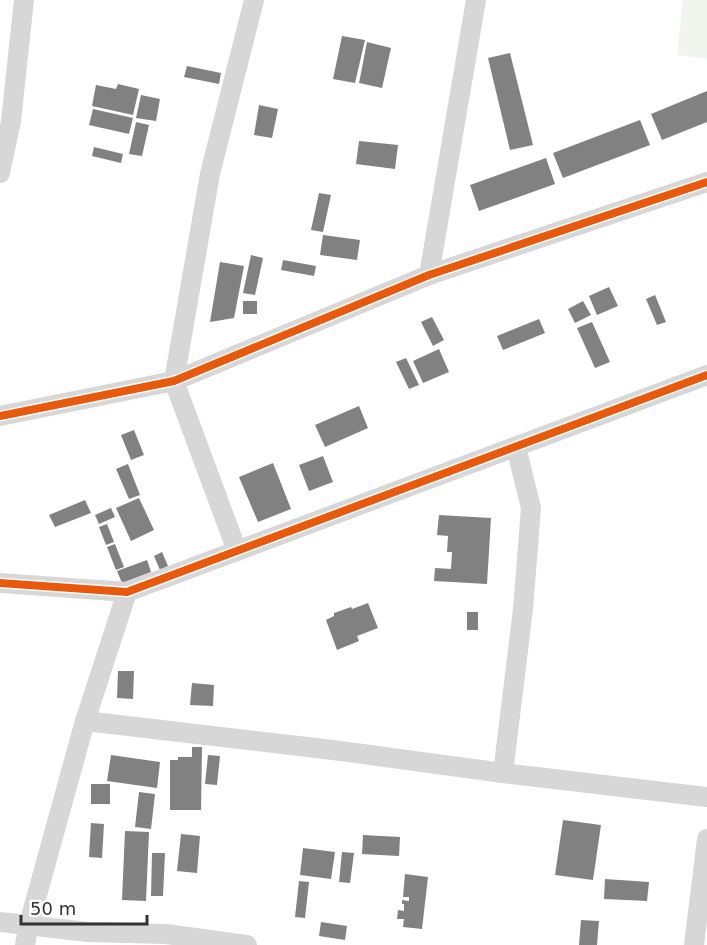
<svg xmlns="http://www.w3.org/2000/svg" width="707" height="945" viewBox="0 0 707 945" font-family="'DejaVu Sans',sans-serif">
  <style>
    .green { fill: #f1f5ed }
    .building { fill: #818181 }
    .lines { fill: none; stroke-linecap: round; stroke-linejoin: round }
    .minor { stroke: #d7d7d7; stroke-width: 20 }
    .cycleway-casing { stroke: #fff; stroke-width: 11 }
    .cycleway { stroke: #e8590c; stroke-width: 8 }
  </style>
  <rect width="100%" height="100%" fill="#fff"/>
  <path class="green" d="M683 0H707V59L677 55Z"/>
  <g class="building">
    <path d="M342 36 365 40 355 83 333 79Z"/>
    <path d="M367 42 391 48 382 88 359 83Z"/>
    <path d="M510 53 533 145 510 150 488 58Z"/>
    <path d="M187 66 221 73 219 84 184 77Z"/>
    <path d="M118 84 139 89 133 115 92 106 96 85 116 89Z"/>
    <path d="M707 91V122L662 140 651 114Z"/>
    <path d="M141 95 160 99 156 121 136 118Z"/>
    <path d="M259 105 278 109 272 138 254 135Z"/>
    <path d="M93 109 133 118 129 134 89 125Z"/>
    <path d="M640 120 650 145 563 178 553 153Z"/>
    <path d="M136 122 149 125 142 156 129 154Z"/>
    <path d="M359 141 398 145 395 169 356 164Z"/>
    <path d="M94 147 123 154 121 163 92 156Z"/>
    <path d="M546 158 555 184 479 211 470 185Z"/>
    <path d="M319 193 331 195 323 232 311 230Z"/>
    <path d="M323 235 360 240 357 260 320 255Z"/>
    <path d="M251 255 263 258 255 295 243 293Z"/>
    <path d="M283 260 316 266 314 276 281 270Z"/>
    <path d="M220 262 244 266 234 318 210 322Z"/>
    <path d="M609 287 618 306 597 315 589 296Z"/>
    <path d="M655 295 666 322 657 325 646 299Z"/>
    <rect x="243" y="301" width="14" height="13"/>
    <path d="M583 301 591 315 575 323 568 309Z"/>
    <path d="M432 317 444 340 433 346 421 322Z"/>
    <path d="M539 319 545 333 503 350 497 336Z"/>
    <path d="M592 322 610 362 595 368 577 328Z"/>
    <path d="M439 349 449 372 423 383 413 361Z"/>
    <path d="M406 358 419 385 409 389 396 362Z"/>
    <path d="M359 406 368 428 325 447 315 425Z"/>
    <path d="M134 430 144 455 131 460 121 435Z"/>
    <path d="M323 456 333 482 309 491 299 465Z"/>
    <path d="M273 463 291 509 258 522 239 477Z"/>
    <path d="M128 464 140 495 129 499 116 469Z"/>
    <path d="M139 498 154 530 131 541 116 508Z"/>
    <path d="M85 500 91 513 55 527 49 515Z"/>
    <path d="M111 508 115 517 99 524 95 515Z"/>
    <path d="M439 515 491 518 487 584 434 581 435 568 451 569 452 552H447L448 536 437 535Z"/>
    <path d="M107 524 114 542 106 545 99 527Z"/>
    <path d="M115 544 124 567 116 570 107 547Z"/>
    <path d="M162 552 168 566 160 570 154 556Z"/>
    <path d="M147 560 151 572 122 583 117 571Z"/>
    <path d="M368 603 378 628 357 636 359 641 337 650 326 620 334 616V613L351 607 352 609Z"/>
    <rect x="467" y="612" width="11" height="18"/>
    <path d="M118 671H134L133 699 117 698Z"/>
    <path d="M192 683 214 685 213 706 190 705Z"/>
    <path d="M192 747H202L201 810H170V760H178V757H192Z"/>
    <path d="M111 755 160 762 157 788 107 781Z"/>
    <path d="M208 755 220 756 217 785 205 784Z"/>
    <rect x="91" y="784" width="19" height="20"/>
    <path d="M139 792 155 794 151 829 135 827Z"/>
    <path d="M563 820 601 825 593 880 555 875Z"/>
    <path d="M91 823 104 824 102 858 89 857Z"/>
    <path d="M125 831 149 832 146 901 122 900Z"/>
    <path d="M181 834 200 836 197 873 177 871Z"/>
    <path d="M363 835 400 837 399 856 362 854Z"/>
    <path d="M303 848 335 852 331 879 300 875Z"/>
    <path d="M342 852 354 853 350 883 339 882Z"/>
    <path d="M152 853H165L163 896H151Z"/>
    <path d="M405 874 428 877 422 929 403 927 404 919H397L398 910 404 911V904H402V900L409 901V897H403Z"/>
    <path d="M605 879 649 882 647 901 604 899Z"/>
    <path d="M299 881 309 882 305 918 295 917Z"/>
    <path d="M581 920 599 921 597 945H579Z"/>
    <path d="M321 922 347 926 345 940 319 936Z"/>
  </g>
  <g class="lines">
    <g class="minor">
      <path d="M0 173 11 121 24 0"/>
      <path d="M429 275 476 0"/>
      <path d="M0 416 174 381 429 275 707 182"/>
      <path d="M237 551 174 381 210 174 254 0"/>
      <path d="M0 583 127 592 707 375"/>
      <path d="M85 721 333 750 503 773 707 797"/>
      <path d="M503 773 523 609 531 508 516 447"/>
      <path d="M0 922 88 932 166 934 247 945"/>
      <path d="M25 945 29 924 85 721 127 592"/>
      <path d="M694 945 707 839"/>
    </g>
    <g class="cycleway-casing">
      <g id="cycleway">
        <path d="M0 416 174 381 429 275 707 182"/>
        <path d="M0 583 127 592 707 375"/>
      </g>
    </g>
    <use href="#cycleway" class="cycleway"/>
  </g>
  <path d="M21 915v9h126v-9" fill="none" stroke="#333333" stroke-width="3"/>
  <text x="30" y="915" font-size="18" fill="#333333" stroke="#ffffff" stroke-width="4.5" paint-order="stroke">50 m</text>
</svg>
